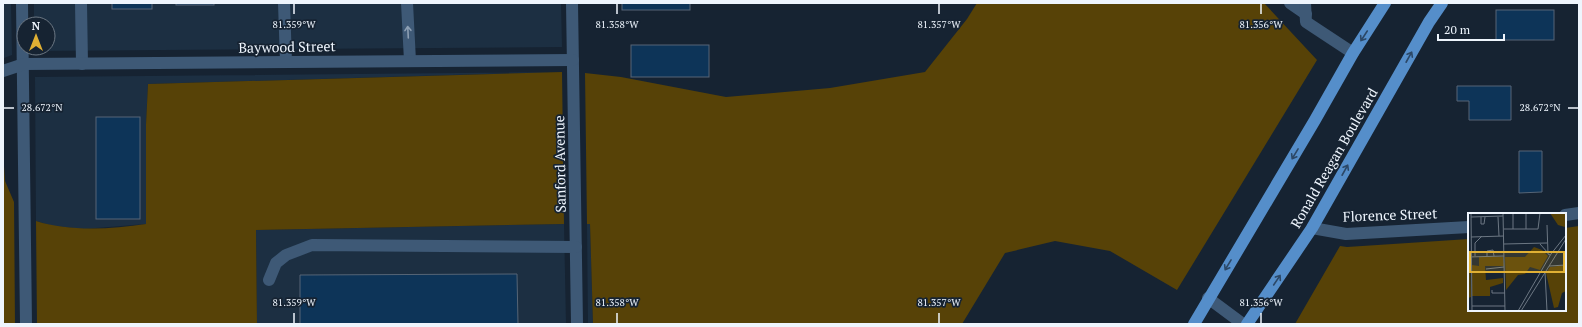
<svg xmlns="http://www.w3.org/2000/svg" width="1582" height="327" viewBox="0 0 1582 327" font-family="'PT Serif',serif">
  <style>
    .built { fill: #1c2f42 }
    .green { fill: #574207 }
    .building { fill: #0d3458; stroke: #566576 }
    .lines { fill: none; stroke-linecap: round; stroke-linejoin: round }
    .minor { stroke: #3e5976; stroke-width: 12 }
    .major { stroke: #558eca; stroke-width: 12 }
    .oneway { stroke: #8d9fb3 }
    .oneway2 { stroke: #2c4867 }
    .ticks { fill: none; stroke: #eef5fd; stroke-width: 1.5 }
    .labels { text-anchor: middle; stroke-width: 3.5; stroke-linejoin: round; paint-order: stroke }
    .street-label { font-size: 14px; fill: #eef5fd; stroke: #162332 }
    .inset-road { fill: none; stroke: #6c7783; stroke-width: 1 }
    .view { fill: #e0b034; fill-opacity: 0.15; stroke: #e0b034; stroke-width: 2 }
    .inset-edge { fill: none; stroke: #eef5fd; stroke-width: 2 }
    .ticks-label { font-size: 10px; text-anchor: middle; fill: #eef5fd; stroke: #162332; stroke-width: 3.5; stroke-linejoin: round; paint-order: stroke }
  </style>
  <rect width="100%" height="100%" fill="#162332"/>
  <g class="built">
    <path d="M3 3H11L12 55 4 58Z"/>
    <path d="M34 3H561L562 47 35 51V48H48V24H34Z"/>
    <path d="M556 72 148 84 146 124V224L84 229 53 226 36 221 35 77Z"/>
    <path d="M564 224 566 324H257L256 230Z"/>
    <path d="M587 224H590L593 324H588Z"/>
  </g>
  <g class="green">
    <path d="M977 3H1264L1317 60 1177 290 1110 251 1055 241 1005 253 962 324H593L590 224H587L585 73 621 77 726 97 830 88 925 72 967 19Z"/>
    <path d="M562 72 564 224 256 230 257 324H37L36 221C71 232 111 229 146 224V124L148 84Z"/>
    <path d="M3 151 5 181 14 202 15 324H3Z"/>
    <path d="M1579 226V324H1295L1340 246 1347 247 1469 239V310H1565V228Z"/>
  </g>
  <g class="building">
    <rect x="112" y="3" width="40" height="6"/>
    <rect x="176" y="3" width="38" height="2"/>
    <rect x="622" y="3" width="68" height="7"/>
    <rect x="1496" y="10" width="58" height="30"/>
    <rect x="631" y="45" width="78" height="32"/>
    <path d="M1457 86H1511V120H1469V101H1457Z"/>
    <rect x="96" y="117" width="44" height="102"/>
    <path d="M1519 151H1542V192L1519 193Z"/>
    <path d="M517 274 518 324H300V275Z"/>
  </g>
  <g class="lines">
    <g class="minor">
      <path d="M22 3 26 324"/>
      <path d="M81 3 82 64"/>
      <path d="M284 3 286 62"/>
      <path d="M407 3 410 61"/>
      <path d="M572 3 577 324"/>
      <path d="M1290 3 1306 14"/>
      <path d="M1305 3 1306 22 1353 53"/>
      <path d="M3 71 24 64 573 60"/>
      <path d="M1565 215 1579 213"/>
      <path d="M1312 228 1346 234 1469 227"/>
      <path d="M269 280 276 263 286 255 312 245 576 247"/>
      <path d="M1208 298 1243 324"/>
    </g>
    <g class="major">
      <path d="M1194 324 1315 120 1353 53 1385 3"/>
      <path d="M1247 324 1312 228 1429 22 1442 3"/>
    </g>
  </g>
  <defs><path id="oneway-shaft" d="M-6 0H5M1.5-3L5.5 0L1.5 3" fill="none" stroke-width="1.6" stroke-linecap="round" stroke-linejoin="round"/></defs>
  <use class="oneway" href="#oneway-shaft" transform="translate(408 32) rotate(-93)"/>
  <g class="oneway2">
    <use href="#oneway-shaft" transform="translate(1364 36) rotate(123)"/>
    <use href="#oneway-shaft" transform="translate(1409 57) rotate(-61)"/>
    <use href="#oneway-shaft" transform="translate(1295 154) rotate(121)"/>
    <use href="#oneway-shaft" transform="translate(1345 170) rotate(-61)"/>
    <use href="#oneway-shaft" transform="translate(1228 265) rotate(121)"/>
    <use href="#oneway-shaft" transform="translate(1277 280) rotate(-56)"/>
  </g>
  <path class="ticks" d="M294 4V14M617 4V14M939 4V14M1261 4V14M4 108H14M1568 108H1578M294 313V323M617 313V323M939 313V323M1261 313V323"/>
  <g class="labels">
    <g class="street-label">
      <text transform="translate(287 47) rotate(-1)" y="5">Baywood Street</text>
      <text transform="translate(1334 158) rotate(-60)" y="5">Ronald Reagan Boulevard</text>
      <text transform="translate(560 164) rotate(-91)" y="5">Sanford Avenue</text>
      <text transform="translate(1390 215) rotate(-2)" y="5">Florence Street</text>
    </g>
  </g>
  <g transform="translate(1468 213)">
    <rect width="98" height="98" fill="#162332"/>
    <path d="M82 0H98L97 14 90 12ZM66 34 74 37 80 43 72 57 62 54 57 61 50 62 38 77 37 44H57ZM2 44 3 84 0 85V45ZM11 44H35L36 53H17L18 67 35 65V70L22 74V83H4V52L11 53ZM98 52V78L94 80 90 94 86 95 78 60 82 54Z" fill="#574207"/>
    <path class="inset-road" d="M3 0 4 98M35 0 37 98M45 0V16M58 0V16M3 4 35 3M13 4V11H16L17 4M30 4 31 23M79 12 80 41 82 42M36 16H70L72 0M3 24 36 23M36 31 79 30M72 31 80 40M7 43V30L14 23M19 43V38L25 37 26 43M0 44 36 43M81 53 98 52M18 56 36 54M77 59 79 98M24 77V80H37M4 93H37M50 98 83 41 98 22M53 98 98 26"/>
    <path class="view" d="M2 39H96V59H2Z"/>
    <rect width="98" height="98" class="inset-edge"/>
  </g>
  <g class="ticks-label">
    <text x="294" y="28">81.359°W</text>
    <text x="617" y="28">81.358°W</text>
    <text x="939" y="28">81.357°W</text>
    <text x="1261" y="28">81.356°W</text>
    <text x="42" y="111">28.672°N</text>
    <text x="1540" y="111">28.672°N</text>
    <text x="294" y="306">81.359°W</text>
    <text x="617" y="306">81.358°W</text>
    <text x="939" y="306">81.357°W</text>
    <text x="1261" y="306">81.356°W</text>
  </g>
  <rect width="1582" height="327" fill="none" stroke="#eef5fd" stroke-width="8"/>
  <g transform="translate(36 36)"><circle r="19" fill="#162332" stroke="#6c7783"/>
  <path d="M0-3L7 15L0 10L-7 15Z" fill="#e0b034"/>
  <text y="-6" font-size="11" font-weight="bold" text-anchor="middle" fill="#eef5fd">N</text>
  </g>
  <path d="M1438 34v6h66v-6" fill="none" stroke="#eef5fd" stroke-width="2"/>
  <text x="1444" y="34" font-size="12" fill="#eef5fd" stroke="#162332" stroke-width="3" paint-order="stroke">20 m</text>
</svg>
